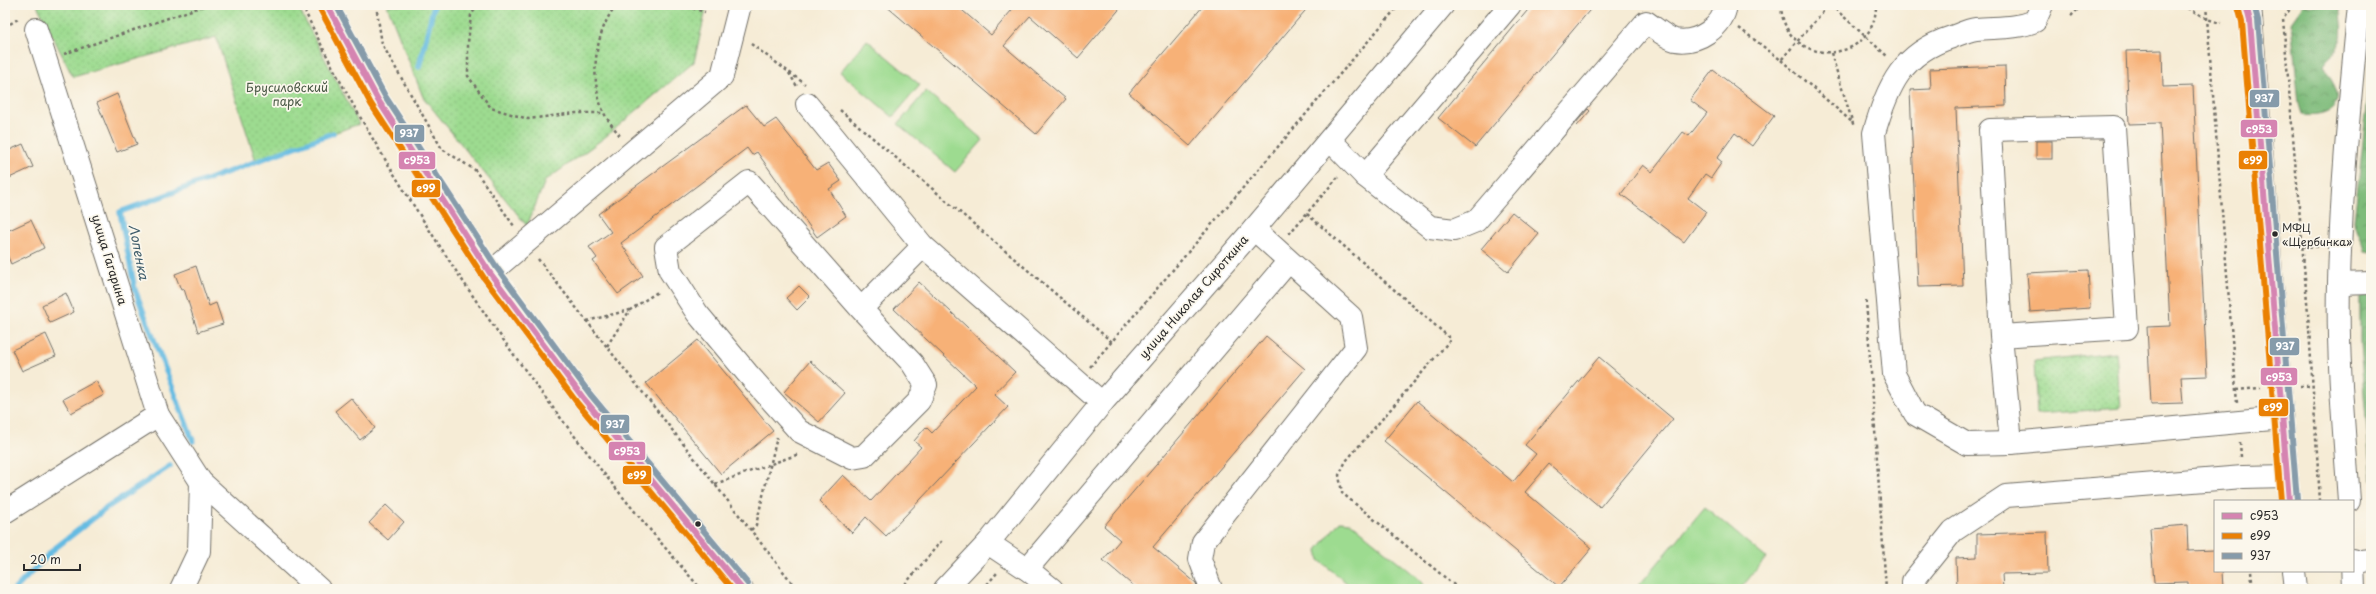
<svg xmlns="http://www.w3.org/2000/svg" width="2376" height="594" viewBox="0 0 2376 594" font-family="'Playpen Sans',sans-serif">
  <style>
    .green { fill: #9ddb90; stroke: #64835e }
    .forest { fill: url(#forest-crowns); stroke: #547352 }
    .park { fill: url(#park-dots); stroke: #64835e }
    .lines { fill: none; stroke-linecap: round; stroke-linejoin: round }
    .stream { stroke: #65bbe2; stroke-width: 5.5 }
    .building { fill: #f7b177 }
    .minor-casing { stroke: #726f67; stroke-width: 24 }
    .path { stroke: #726f67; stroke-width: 2.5; stroke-dasharray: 3 3; stroke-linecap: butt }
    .minor { stroke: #fff; stroke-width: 22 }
    .bus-1-casing { stroke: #fbf7ec; stroke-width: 9 }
    .bus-2-casing { stroke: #fbf7ec; stroke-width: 9 }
    .bus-3-casing { stroke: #fbf7ec; stroke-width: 9 }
    .bus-1 { stroke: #d584b1; stroke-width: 6 }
    .bus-2 { stroke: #ea8004; stroke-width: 6 }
    .bus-3 { stroke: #869baa; stroke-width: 6 }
    .bus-dot { fill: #2b2b2b; stroke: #fbf7ec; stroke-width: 1.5 }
    .labels { text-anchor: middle; stroke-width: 3.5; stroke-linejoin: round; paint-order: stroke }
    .bus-label { font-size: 11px; fill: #2b2b2b; stroke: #fbf7ec; text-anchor: start }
    .park-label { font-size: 12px; fill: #485744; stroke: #fbf7ec }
    .street-label { font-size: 12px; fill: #2b2b2b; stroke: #fbf7ec }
    .water-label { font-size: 13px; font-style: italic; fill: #3f5d6b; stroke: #fbf7ec }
    .line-badge { stroke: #fbf7ec; stroke-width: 1.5 }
    .badge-label { font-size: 11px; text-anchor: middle; font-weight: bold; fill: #fff }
  </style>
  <defs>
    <pattern id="forest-crowns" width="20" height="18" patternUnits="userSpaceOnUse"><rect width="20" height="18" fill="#7ebb7a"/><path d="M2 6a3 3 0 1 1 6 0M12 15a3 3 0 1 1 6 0" fill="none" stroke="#679864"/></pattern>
    <pattern id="park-dots" width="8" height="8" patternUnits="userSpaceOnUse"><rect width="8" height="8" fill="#9ddb90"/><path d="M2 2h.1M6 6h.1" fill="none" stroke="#87bc7c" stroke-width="1.8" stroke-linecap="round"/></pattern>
  </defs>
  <rect width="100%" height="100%" fill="#fbf7ec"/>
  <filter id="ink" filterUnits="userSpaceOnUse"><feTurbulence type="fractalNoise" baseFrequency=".025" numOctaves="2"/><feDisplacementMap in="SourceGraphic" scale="8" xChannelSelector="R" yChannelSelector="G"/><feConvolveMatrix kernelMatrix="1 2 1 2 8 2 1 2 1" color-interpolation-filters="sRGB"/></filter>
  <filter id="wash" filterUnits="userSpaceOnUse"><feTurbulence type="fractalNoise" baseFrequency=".012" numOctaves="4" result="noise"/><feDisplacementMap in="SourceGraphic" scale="16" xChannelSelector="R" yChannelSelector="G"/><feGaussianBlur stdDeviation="0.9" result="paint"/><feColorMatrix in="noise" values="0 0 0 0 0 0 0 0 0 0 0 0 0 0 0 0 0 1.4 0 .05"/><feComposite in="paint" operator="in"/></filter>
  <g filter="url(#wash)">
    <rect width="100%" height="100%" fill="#f6ecd6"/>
    <g class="green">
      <path d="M867 40 920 85 893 117 840 72Z"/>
      <path d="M926 91 983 140 955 172 898 124Z"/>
      <path d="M1705 507 1766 558 1740 589H1636Z"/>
      <path d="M1340 521 1350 522 1418 578 1423 585 1421 589H1354L1319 560 1317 550Z"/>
    </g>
    <g class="forest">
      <path d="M2303 5H2339C2340 18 2345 38 2337 49 2333 55 2327 58 2323 65 2326 73 2331 78 2334 85 2346 109 2322 117 2302 114L2299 104 2291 22Z"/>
      <path d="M2371 42V252L2364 251C2362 240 2355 232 2354 221L2367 106Z"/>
      <path d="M2368 291 2371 292V480L2360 345V298Z"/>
    </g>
    <g class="park">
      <path d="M37 5H297L359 124 256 161 216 37 73 77Z"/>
      <path d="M387 5H707L694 62 604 138 545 181 527 226 423 97Z"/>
      <path d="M2116 352 2121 408 2037 414 2034 361Z"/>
    </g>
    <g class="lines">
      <g class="stream">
        <path d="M419 67 434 5"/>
        <path d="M193 441 135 290 120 212 333 133"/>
        <path d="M15 589 54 549 108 507 170 466"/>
      </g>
    </g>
    <g id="blocks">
      <g class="building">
        <path d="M885 5H956L991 35 1016 5H1123L1078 58 1030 16 1004 46 1066 99 1036 134Z"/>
        <path d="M1204 5H1310L1190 146 1129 93Z"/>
        <path d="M1532 5H1594L1475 147 1438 118Z"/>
        <path d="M2162 50 2163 87 2193 86 2207 376 2181 377 2183 403 2151 404 2147 327 2170 326 2160 123 2129 124 2126 51Z"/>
        <path d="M2005 66 2006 106 1956 108 1963 286 1918 287 1910 90 1931 89 1930 69Z"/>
        <path d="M1713 70 1774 116 1752 146 1735 133 1717 158 1722 162 1711 178 1705 174 1688 198 1706 212 1684 242 1621 194 1643 165 1652 172 1683 132 1689 136 1707 113 1690 100Z"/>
        <path d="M117 94 137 144 117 152 97 103Z"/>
        <path d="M746 105 764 127 776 119 816 170 828 163 841 181 829 189 846 216 817 237 757 152 752 155 747 148 621 243 643 276 618 294 593 261 597 258 589 247 611 232 598 214Z"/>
        <path d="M1588 109 1590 111 1577 126 1575 124Z"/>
        <rect x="2036" y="141" width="16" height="18"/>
        <path d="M23 144 33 167 5 180V152Z"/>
        <path d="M1512 212 1539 234 1508 272 1481 249Z"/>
        <path d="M31 220 44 248 11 264 5 250V232Z"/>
        <path d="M196 266 209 306 216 303 223 324 198 332 184 289 181 290 175 274Z"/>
        <path d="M2088 270 2090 308 2030 312 2027 273Z"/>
        <path d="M919 282 1015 372 994 394 1008 407 886 536 866 517 852 533 819 501 843 475 871 501 921 447 914 441 926 427 932 433 976 386 894 309Z"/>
        <path d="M799 286 810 297 797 310 786 298Z"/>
        <path d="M66 293 74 312 50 323 42 305Z"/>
        <path d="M46 334 56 356 22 371 12 350Z"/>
        <path d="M1266 336 1305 369 1153 547 1196 583 1198 589H1137L1103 560 1120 540 1104 526Z"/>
        <path d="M698 340 773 431 721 474 646 383Z"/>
        <path d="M1599 357 1673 419 1600 507 1549 464 1525 492 1592 548 1559 587 1384 441 1417 401 1513 482 1536 454 1525 445Z"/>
        <path d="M810 361 845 393 819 422 784 392Z"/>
        <path d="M96 381 104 395 71 413 63 399Z"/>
        <path d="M351 398 375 428 360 440 335 411Z"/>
        <path d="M386 505 404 522 388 540 369 523Z"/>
        <path d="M2187 525 2188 551 2215 550V571H2222L2223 589H2188V582L2154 583 2150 528Z"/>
        <path d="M2047 532 2048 573 2002 574 2003 589H1957L1956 558 1977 557V534Z"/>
      </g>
    </g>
  </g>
  <g filter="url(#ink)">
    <use href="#blocks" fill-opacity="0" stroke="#726f67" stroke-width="1"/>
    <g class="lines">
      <g class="minor-casing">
        <g id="minor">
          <path d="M327 5 378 100 490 273 584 399 742 589"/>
          <path d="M2042 5 2035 21C2016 29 1996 27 1976 29 1968 30 1960 34 1952 37 1902 53 1888 85 1874 133L1894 374 1915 414 1967 444 2011 443 2283 418"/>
          <path d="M2250 5 2289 501"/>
          <path d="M36 29 158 415 201 482 319 589"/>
          <path d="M807 104 923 246"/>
          <path d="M1330 140 1365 176 1430 227 1454 230 1476 221 1646 22C1654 27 1666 38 1675 40 1698 44 1723 27 1726 5"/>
          <path d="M1365 176 1510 5"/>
          <path d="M490 273 722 76 740 5"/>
          <path d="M2339 284 2371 283"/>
          <path d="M861 309 749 182 666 247 670 271 697 313 747 373 799 431 852 458 864 456 919 401 926 385 912 363 861 309 923 246 1102 403"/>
          <path d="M2001 336 2127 328 2114 127 1990 130 2001 336 2011 443"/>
          <path d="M2349 501C2344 429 2337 356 2339 283 2341 190 2350 98 2359 5"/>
          <path d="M5 512 158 415"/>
          <path d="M988 543 1027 569 1052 589"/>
          <path d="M2353 560 2354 589"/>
          <path d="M2353 562 2371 560"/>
          <path d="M1027 569 1288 262"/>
          <path d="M2294 571 2296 589"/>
          <path d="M181 589 199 551 201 482"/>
          <path d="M945 589 988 543 1102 403 1254 229 1443 5"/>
          <path d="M1211 589 1200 559 1203 542 1356 348 1351 317 1254 229"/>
          <path d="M1913 589V581L1953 531 2006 496 2243 477 2287 476"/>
        </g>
      </g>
      <g class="path">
        <path d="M302 5C339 85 384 160 432 234 512 359 603 478 701 589"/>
        <path d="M376 5 382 44 442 149 475 170 514 226"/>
        <path d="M478 5 471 15 468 43V76L491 108 528 119 576 113H604"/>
        <path d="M616 5C594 34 589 80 604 113 608 121 615 129 620 136"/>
        <path d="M681 5 705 12"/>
        <path d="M1781 5C1783 69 1876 67 1876 5"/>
        <path d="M1831 5 1888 57"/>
        <path d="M2183 5 2207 19 2221 23"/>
        <path d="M2206 5 2237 403"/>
        <path d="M2293 5 2283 19 2308 313 2320 501"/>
        <path d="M2071 16 2082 5"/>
        <path d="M5 27 18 19"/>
        <path d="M1739 28 1781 60 1829 5"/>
        <path d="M751 44 805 84"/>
        <path d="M1831 53 1854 127"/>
        <path d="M64 54 206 5"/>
        <path d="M1781 60 1853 123"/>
        <path d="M789 73 798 88"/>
        <path d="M840 110 1112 342"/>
        <path d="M1307 214 1451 339 1346 461 1339 475 1342 493 1459 589"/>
        <path d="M1289 234 1338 177"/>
        <path d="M2303 246 2321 247"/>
        <path d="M538 259 797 589"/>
        <path d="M1866 300 1886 589"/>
        <path d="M587 321 630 310"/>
        <path d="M607 346 630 310 659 291"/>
        <path d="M1090 367 1399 5"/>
        <path d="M2300 386H2312"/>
        <path d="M2236 390 2261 388"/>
        <path d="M2240 442 2241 457"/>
        <path d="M715 484 799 454"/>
        <path d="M751 530 756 525 777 437"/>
        <path d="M2251 571 2253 589"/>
        <path d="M901 589 943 539"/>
        <path d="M983 589 997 573"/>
      </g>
      <use href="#minor" class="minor"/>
      <g class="bus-1-casing">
        <g id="bus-1">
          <path d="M327 5 378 100 490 273 584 399 742 589"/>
          <path d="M2246 5 2250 21 2289 501"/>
        </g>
      </g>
      <g class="bus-2-casing">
        <g id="bus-2">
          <path d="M2238 7 2242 22 2281 501"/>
          <path d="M320 9 371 104 484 278 578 404 732 589"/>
        </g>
      </g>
      <g class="bus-3-casing">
        <g id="bus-3">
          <path d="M336 5 385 96 497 268 590 394 748 584"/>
          <path d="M2254 5 2258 20 2297 500"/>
        </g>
      </g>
      <use href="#bus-1" class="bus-1"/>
      <use href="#bus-2" class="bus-2"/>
      <use href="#bus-3" class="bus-3"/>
    </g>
  </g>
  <g class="bus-dot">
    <circle cx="2275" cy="234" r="3.5"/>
    <circle cx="698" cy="524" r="3.5"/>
  </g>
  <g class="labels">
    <g class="bus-label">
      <text x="2282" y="232">МФЦ<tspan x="2282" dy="14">«Щербинка»</tspan></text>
    </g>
    <g class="park-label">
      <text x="287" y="92">Брусиловский<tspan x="287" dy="14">парк</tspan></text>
    </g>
    <g class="street-label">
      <text transform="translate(109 260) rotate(73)" y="4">улица Гагарина</text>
      <text transform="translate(1194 297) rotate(-49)" y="4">улица Николая Сироткина</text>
    </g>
    <g class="water-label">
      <text transform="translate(139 252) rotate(79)" y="5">Лопенка</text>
    </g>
  </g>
  <g class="line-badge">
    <rect x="2249" y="89" width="31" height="19" rx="4" fill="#869baa"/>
    <rect x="2240" y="119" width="38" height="19" rx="4" fill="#d584b1"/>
    <rect x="394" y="124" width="31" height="19" rx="4" fill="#869baa"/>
    <rect x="2238" y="150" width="30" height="20" rx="4" fill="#ea8004"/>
    <rect x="398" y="151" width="38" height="19" rx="4" fill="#d584b1"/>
    <rect x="411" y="179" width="30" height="19" rx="4" fill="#ea8004"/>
    <rect x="2269" y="337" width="31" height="19" rx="4" fill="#869baa"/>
    <rect x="2260" y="367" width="38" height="19" rx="4" fill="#d584b1"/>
    <rect x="2258" y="398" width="31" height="19" rx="4" fill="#ea8004"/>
    <rect x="600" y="414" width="30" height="20" rx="4" fill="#869baa"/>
    <rect x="608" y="441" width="38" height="20" rx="4" fill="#d584b1"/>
    <rect x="622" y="465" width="30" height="20" rx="4" fill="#ea8004"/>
  </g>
  <g class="badge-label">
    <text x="2264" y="102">937</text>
    <text x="2259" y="133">с953</text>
    <text x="409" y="137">937</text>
    <text x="2253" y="164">е99</text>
    <text x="417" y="164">с953</text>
    <text x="426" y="192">е99</text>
    <text x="2285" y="350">937</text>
    <text x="2279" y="381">с953</text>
    <text x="2273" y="411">е99</text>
    <text x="615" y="428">937</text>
    <text x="627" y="455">с953</text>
    <text x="637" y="479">е99</text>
  </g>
  <rect width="2376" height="594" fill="none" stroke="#fbf7ec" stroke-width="20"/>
  <rect x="2214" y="500" width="140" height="72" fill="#fbf7ec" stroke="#a8a59f"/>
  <rect x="2222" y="513" width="20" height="6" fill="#d584b1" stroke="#a8a59f"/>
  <text x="2250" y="520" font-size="12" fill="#2b2b2b">с953</text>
  <rect x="2222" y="533" width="20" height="6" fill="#ea8004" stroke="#a8a59f"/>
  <text x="2250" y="540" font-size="12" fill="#2b2b2b">е99</text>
  <rect x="2222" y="553" width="20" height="6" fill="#869baa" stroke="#a8a59f"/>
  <text x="2250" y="560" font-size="12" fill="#2b2b2b">937</text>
  <path d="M24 564v6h56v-6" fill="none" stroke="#2b2b2b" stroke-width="2"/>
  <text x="30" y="564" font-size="12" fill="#2b2b2b" stroke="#fbf7ec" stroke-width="3" paint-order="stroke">20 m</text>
</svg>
